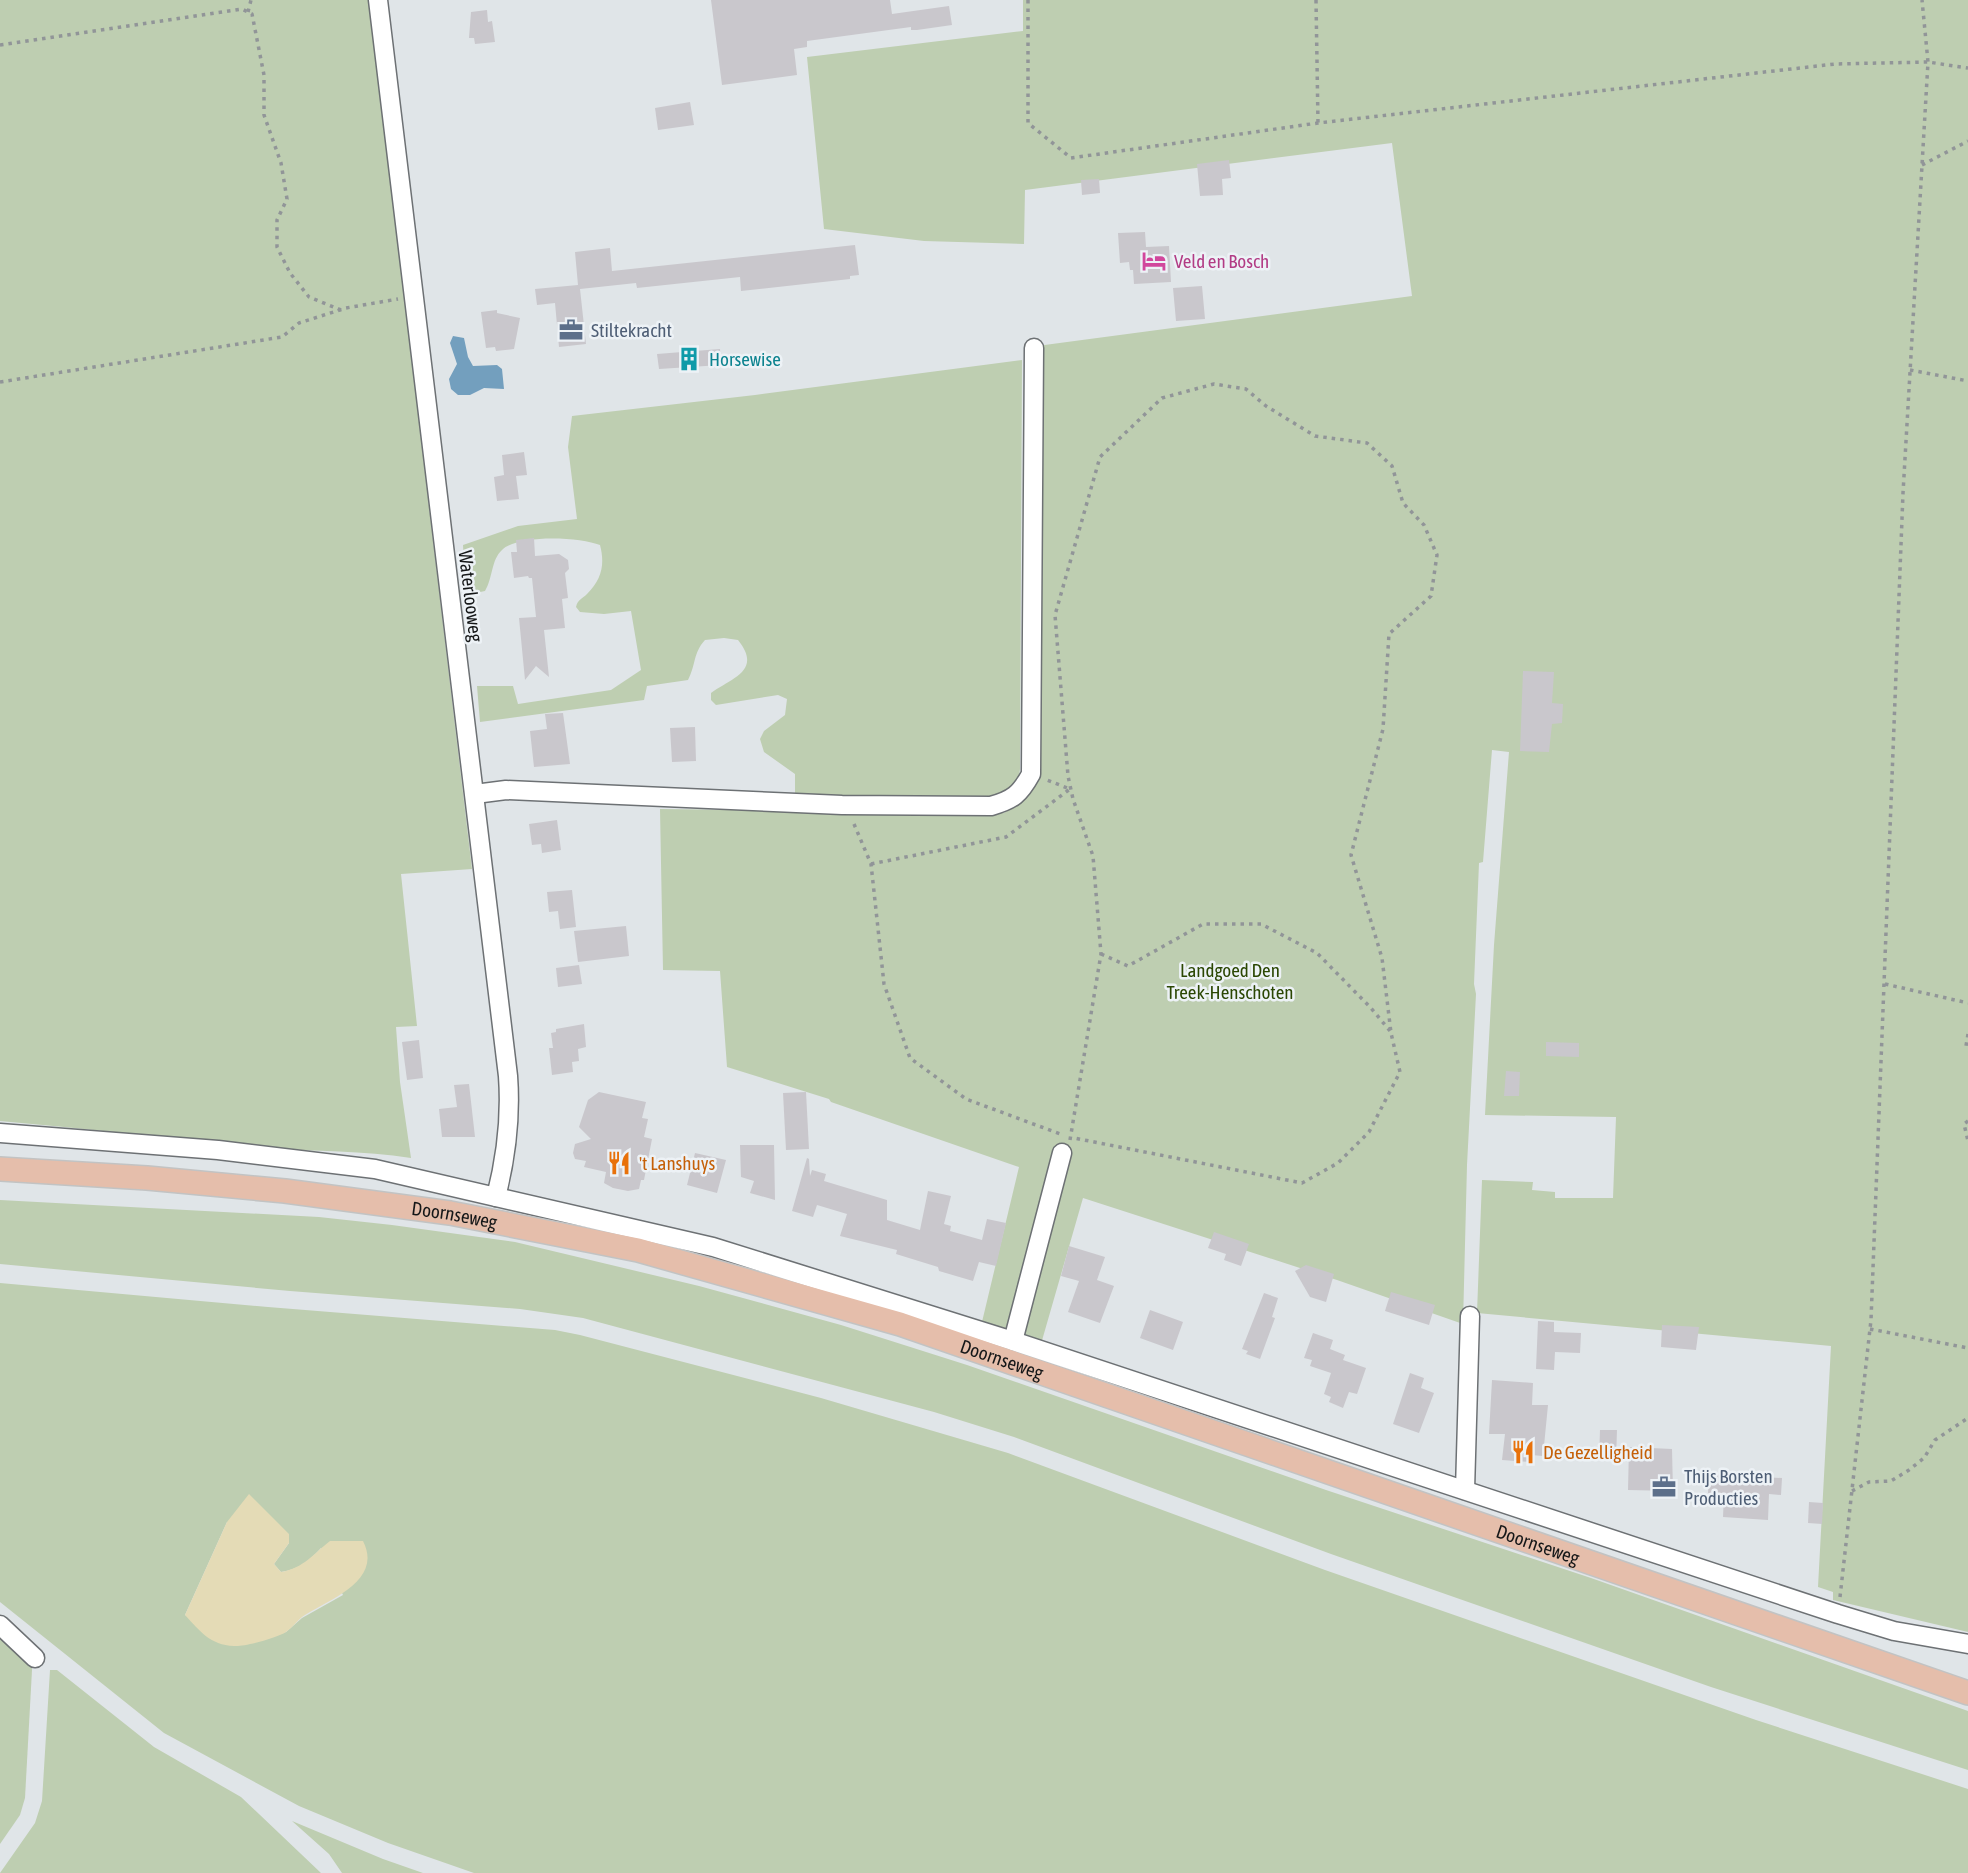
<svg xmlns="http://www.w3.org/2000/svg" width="1968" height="1873" viewBox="0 0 1968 1873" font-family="'Asap Condensed',sans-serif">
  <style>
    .green { fill: #beceb1; fill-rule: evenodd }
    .sand { fill: #e4dbb6 }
    .water { fill: #739fbe }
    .building { fill: #c9c7cc }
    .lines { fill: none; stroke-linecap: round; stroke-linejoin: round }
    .minor-casing { stroke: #6d7174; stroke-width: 21 }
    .major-casing { stroke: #c2c3c3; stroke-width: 26 }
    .path { stroke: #919598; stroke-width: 3.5; stroke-dasharray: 3.5 5; stroke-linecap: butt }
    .minor { stroke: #fff; stroke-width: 18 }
    .major { stroke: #e5beab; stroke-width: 23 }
    .labels { text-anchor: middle; stroke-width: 5; stroke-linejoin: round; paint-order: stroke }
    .hotel-label { font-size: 19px; fill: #b23c85; stroke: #edf2f6; text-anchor: start }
    .service-label { font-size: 19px; fill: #4e5e75; stroke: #edf2f6; text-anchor: start }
    .culture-label { font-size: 19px; fill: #0d838f; stroke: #edf2f6; text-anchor: start }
    .street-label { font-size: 19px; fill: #151718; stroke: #edf2f6 }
    .park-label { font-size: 19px; fill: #2b4703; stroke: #edf2f6 }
    .food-label { font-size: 19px; fill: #c56008; stroke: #edf2f6; text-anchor: start }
  </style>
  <rect width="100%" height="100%" fill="#e0e5e8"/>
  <g class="green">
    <path d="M0 0H369L472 869 401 874 417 1026 396 1027 400 1082 411 1158C363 1150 315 1152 267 1148 178 1139 89 1129 0 1121Z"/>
    <path d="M1023 0H1968V1632L1833 1600V1592L1818 1587 1831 1346 1477 1313 1482 1180 1533 1182 1532 1190 1555 1192V1198H1613L1616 1117 1485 1115 1494 945 1509 752 1492 750 1483 862 1479 863 1474 984 1476 994 1467 1165 1463 1324 1337 1280 1083 1198 1041 1344 982 1322 1019 1167 831 1102 829 1099 727 1067 720 971 663 970 660 809 1004 813 1028 796 1036 779 1037 346 1412 296 1392 143 1025 190 1024 244 924 241 824 229 807 57 1023 31Z"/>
    <path d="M1022 360 1020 769 1018 783 1010 794 987 799 795 797V774L764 752 760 739 764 731 785 715 787 699 778 695 716 705 711 700V693C731 678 763 671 738 640L724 638 705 640C693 653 696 665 688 680L647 686 644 700 480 722 477 686H513L518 704 611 690 641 670 631 611 604 614 580 612 576 607C578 599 582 599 587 594 602 579 605 564 600 545 580 537 518 534 502 550 491 560 493 578 485 591L466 595 463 545 518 526 577 519 568 447 572 416 755 395Z"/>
    <path d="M0 1200 319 1217 392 1225 515 1242 699 1286 841 1325 967 1365 1326 1490 1591 1578 1968 1711V1770L1711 1687 1331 1554 1014 1437 934 1412 583 1318 520 1309 290 1291 0 1264Z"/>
    <path d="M0 1283 268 1307 555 1330 580 1335 821 1398 1008 1453 1325 1570 1756 1720 1968 1789V1873H474L388 1843 299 1806 164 1733 0 1602ZM227 1522 289 1543 274 1564 281 1572C299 1569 308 1562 321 1548L343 1595 302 1618 286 1632 236 1646 185 1615Z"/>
    <path d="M0 1624 31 1656 32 1670 25 1798 20 1815 0 1844Z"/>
    <path d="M50 1670H57L154 1747 241 1797 321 1873H0L35 1823 42 1801Z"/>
    <path d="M292 1821 383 1859 423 1873H342L329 1854Z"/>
  </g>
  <path class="sand" d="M249 1494 289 1534V1543L274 1564 281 1572C304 1568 313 1554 330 1541H363C384 1582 327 1600 302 1617 297 1621 292 1628 286 1632 277 1638 244 1647 234 1646 210 1645 200 1631 185 1615L227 1522Z"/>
  <path class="water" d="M453 336 464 338 468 357 473 366 497 365 502 369 504 389 484 388 470 395H458L451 389 449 379 457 364 450 343Z"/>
  <g class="building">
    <path d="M711 0H890L892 14 949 6 952 25 917 30H911V27L807 41V47L794 49 797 75 722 85Z"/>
    <path d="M487 10 488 22 492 21 495 42 475 44 474 38H469L471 12Z"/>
    <path d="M690 102 694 125 658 130 655 108Z"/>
    <path d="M1229 160 1231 178 1222 179 1223 195 1200 196 1197 164Z"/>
    <path d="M1099 179 1100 193 1082 195 1081 180Z"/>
    <path d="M1145 232 1146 247 1169 246 1171 282 1134 284 1133 270H1130L1129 262 1120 263 1118 233Z"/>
    <path d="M855 245 859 275 850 276V279L741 291 740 277 637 288 636 283 580 289 586 344 559 347 555 303 537 305 535 289 578 285 575 252 610 248 612 271Z"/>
    <path d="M1202 286 1205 319 1176 321 1173 288Z"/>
    <path d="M497 310V313L520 318 514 349 496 351 495 347 486 348 481 312Z"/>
    <path d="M720 349 721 365 659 369 657 354Z"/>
    <path d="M524 452 527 475 516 476 519 499 497 501 494 477 504 475 502 455Z"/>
    <path d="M534 538 535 556 559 554 568 560 569 569 565 573 568 598 562 599 565 628 544 630 549 677 536 666 525 680 519 618 536 617 532 578H529L528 576 514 578 511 552H517L516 540Z"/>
    <path d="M1523 671 1554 672 1552 703 1563 704 1562 723 1552 724 1549 752 1520 751Z"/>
    <path d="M563 713 570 764 534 767 530 731 547 729 545 714Z"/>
    <path d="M695 727 696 761 672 762 670 728Z"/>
    <path d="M557 820 561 850 542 853 541 844 532 845 529 824Z"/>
    <path d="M572 890 576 927 560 929 558 911 549 912 547 892Z"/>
    <path d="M626 926 629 956 578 962 574 931Z"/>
    <path d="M579 965 582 984 558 987 556 968Z"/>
    <path d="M584 1024 586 1047 578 1049 579 1061 572 1062 573 1072 552 1075 549 1048H553L551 1033 556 1032V1029Z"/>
    <path d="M419 1040 423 1078 407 1080 402 1042Z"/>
    <path d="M1546 1042 1579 1043V1057L1546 1056Z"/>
    <path d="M1506 1071 1520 1072 1519 1096H1504Z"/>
    <path d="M469 1084 475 1137H442L439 1109 457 1107 454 1085Z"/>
    <path d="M599 1092 646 1102 642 1118 648 1119 644 1137 652 1139 644 1180H641L639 1189 628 1191 613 1188 604 1183 606 1172 584 1167 586 1161 575 1159 573 1153 575 1144 591 1139 579 1127 588 1100Z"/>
    <path d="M806 1092 809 1149 786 1150 783 1093Z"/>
    <path d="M740 1145H774L775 1200 750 1193 754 1181 741 1177Z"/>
    <path d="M695 1153 726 1160 717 1193 687 1185Z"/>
    <path d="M807 1158 809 1159 810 1176 812 1170 826 1174 824 1181 887 1200V1220L920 1230 928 1191 951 1196 944 1224 951 1226 950 1231 982 1240 987 1219 1006 1223 996 1266 979 1262 973 1281 939 1271 938 1267 896 1254 897 1250 840 1236 847 1214 817 1205 813 1217 792 1211Z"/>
    <path d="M1214 1232 1249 1244 1241 1266 1224 1260 1226 1254 1208 1248Z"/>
    <path d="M1069 1246 1105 1257 1097 1280 1114 1286 1100 1323 1068 1312 1079 1281 1061 1276Z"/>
    <path d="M1306 1265 1334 1274 1326 1302 1310 1297 1295 1271Z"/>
    <path d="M1391 1292 1435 1305 1429 1325 1385 1311Z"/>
    <path d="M1264 1293 1278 1298 1272 1317 1275 1318 1260 1359 1246 1354 1248 1351 1242 1349Z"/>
    <path d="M1150 1310 1183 1322 1173 1350 1140 1338Z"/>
    <path d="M1538 1321 1554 1322V1332L1581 1333 1580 1353 1555 1352 1554 1370 1536 1369Z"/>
    <path d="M1662 1325 1699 1327 1696 1350 1661 1347Z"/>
    <path d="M1313 1333 1333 1340 1330 1349 1345 1355 1343 1360 1366 1368 1357 1394 1349 1392 1343 1408 1329 1402 1331 1397 1324 1394 1331 1373 1310 1366 1312 1360 1304 1358Z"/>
    <path d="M1410 1373 1424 1378 1421 1388 1434 1393 1419 1433 1393 1424Z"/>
    <path d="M1492 1380 1533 1383 1532 1405H1548L1543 1456 1531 1455 1530 1462 1502 1460 1505 1434H1489Z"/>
    <path d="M1600 1430H1617L1616 1460H1599Z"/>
    <path d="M1629 1447 1672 1449 1673 1491 1628 1490Z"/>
    <path d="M1709 1474 1782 1478 1781 1495 1769 1494 1768 1520 1723 1517 1724 1494 1708 1493Z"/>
    <path d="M1809 1502 1823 1503 1822 1524 1808 1523Z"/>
  </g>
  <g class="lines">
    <g class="minor-casing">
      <g id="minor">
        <path d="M378 0 508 1076C511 1117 506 1158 496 1197"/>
        <path d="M475 794 506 790 842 805 991 806C1013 800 1020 794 1031 774L1034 348"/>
        <path d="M0 1133 218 1150 375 1169 713 1247 1013 1341 1838 1614 1894 1631 1968 1644"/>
        <path d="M1013 1341 1062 1153"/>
        <path d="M1465 1490 1470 1316"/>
        <path d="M0 1625 35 1658"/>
      </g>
    </g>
    <g class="major-casing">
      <g id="major">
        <path id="s1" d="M0 1169 147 1178 285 1191 450 1213 638 1250 900 1324 1968 1693"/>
      </g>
    </g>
    <g class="path">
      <path d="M1028 0V123L1071 158 1318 123 1835 64 1928 62 1968 68"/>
      <path d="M1316 0 1318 123"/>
      <path d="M248 12 251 0"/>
      <path d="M0 45 242 9 252 14 264 75V115L281 163 287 199 277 220V247L290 273 309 297 341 310"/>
      <path d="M1922 165 1968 141"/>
      <path d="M1910 370 1968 381"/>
      <path d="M0 382 282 337 299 323 346 308 398 299"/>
      <path d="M854 824 871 864 884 984 910 1058 966 1099 1063 1135"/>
      <path d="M871 864 1006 837 1070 789 1047 780"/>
      <path d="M1101 954 1128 966 1203 924H1261L1317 953 1370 1007 1391 1032"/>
      <path d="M1885 984 1968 1003"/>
      <path d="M1968 1034 1966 1046 1968 1048"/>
      <path d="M1968 1121 1964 1124 1968 1141"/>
      <path d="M1070 1140 1101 954 1093 856 1073 799 1068 776 1055 615 1100 457 1162 398 1214 384 1246 389 1266 406 1315 436 1367 443 1392 466 1403 503 1424 525 1437 555 1431 596 1389 634 1383 729 1351 855 1382 958 1391 1033 1400 1072 1369 1132 1338 1163 1302 1183 1074 1138"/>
      <path d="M1870 1329 1968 1348"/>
      <path d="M1852 1491 1869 1482 1891 1481 1909 1470 1924 1458 1935 1440 1968 1418"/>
      <path d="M1840 1597 1871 1320 1903 493 1928 62 1922 0"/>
    </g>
    <use href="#minor" class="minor"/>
    <use href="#major" class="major"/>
  </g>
  <defs>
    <g id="hotel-bare" transform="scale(1.89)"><path d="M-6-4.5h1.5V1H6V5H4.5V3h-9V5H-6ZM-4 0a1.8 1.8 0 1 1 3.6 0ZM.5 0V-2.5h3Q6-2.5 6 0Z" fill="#d1479c" stroke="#edf2f6" stroke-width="2.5" paint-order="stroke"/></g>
    <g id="office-bare" transform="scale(1.89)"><path d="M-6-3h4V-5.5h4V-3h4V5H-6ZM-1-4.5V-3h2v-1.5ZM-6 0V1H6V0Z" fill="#5c6f8a" stroke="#edf2f6" stroke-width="2.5" paint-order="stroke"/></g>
    <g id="building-bare" transform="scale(1.89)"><path d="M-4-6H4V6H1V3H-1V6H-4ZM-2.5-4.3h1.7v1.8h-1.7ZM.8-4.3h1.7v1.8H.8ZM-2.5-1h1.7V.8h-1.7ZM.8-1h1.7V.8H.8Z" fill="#0f9aa8" stroke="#edf2f6" stroke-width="2.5" paint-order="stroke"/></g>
    <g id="restaurant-bare" transform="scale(1.89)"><path d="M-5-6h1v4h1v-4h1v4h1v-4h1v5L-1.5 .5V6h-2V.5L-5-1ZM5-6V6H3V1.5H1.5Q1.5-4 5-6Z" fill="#e8710a" stroke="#edf2f6" stroke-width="2.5" paint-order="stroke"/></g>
  </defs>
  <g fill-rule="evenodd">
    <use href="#hotel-bare" x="1154" y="261"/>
    <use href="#office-bare" x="571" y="330"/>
    <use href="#building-bare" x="689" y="359"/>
    <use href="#restaurant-bare" x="619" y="1163"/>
    <use href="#restaurant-bare" x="1523" y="1452"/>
    <use href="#office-bare" x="1664" y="1487"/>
  </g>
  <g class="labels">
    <g class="hotel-label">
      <text x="1174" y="268">Veld en Bosch</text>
    </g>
    <g class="service-label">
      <text x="591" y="337">Stiltekracht</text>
      <text x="1684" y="1483">Thijs Borsten<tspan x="1684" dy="22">Producties</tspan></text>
    </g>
    <g class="culture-label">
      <text x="709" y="366">Horsewise</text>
    </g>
    <g class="street-label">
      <text transform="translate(471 596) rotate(83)" y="7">Waterlooweg</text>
      <text dy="7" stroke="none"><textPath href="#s1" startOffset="457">Doornseweg</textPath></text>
      <text dy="7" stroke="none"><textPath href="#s1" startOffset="1024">Doornseweg</textPath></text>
      <text dy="7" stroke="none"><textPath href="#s1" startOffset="1591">Doornseweg</textPath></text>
    </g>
    <g class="park-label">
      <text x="1230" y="977">Landgoed Den<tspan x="1230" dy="22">Treek-Henschoten</tspan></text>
    </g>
    <g class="food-label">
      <text x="639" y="1170">'t Lanshuys</text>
      <text x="1543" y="1459">De Gezelligheid</text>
    </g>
  </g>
</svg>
